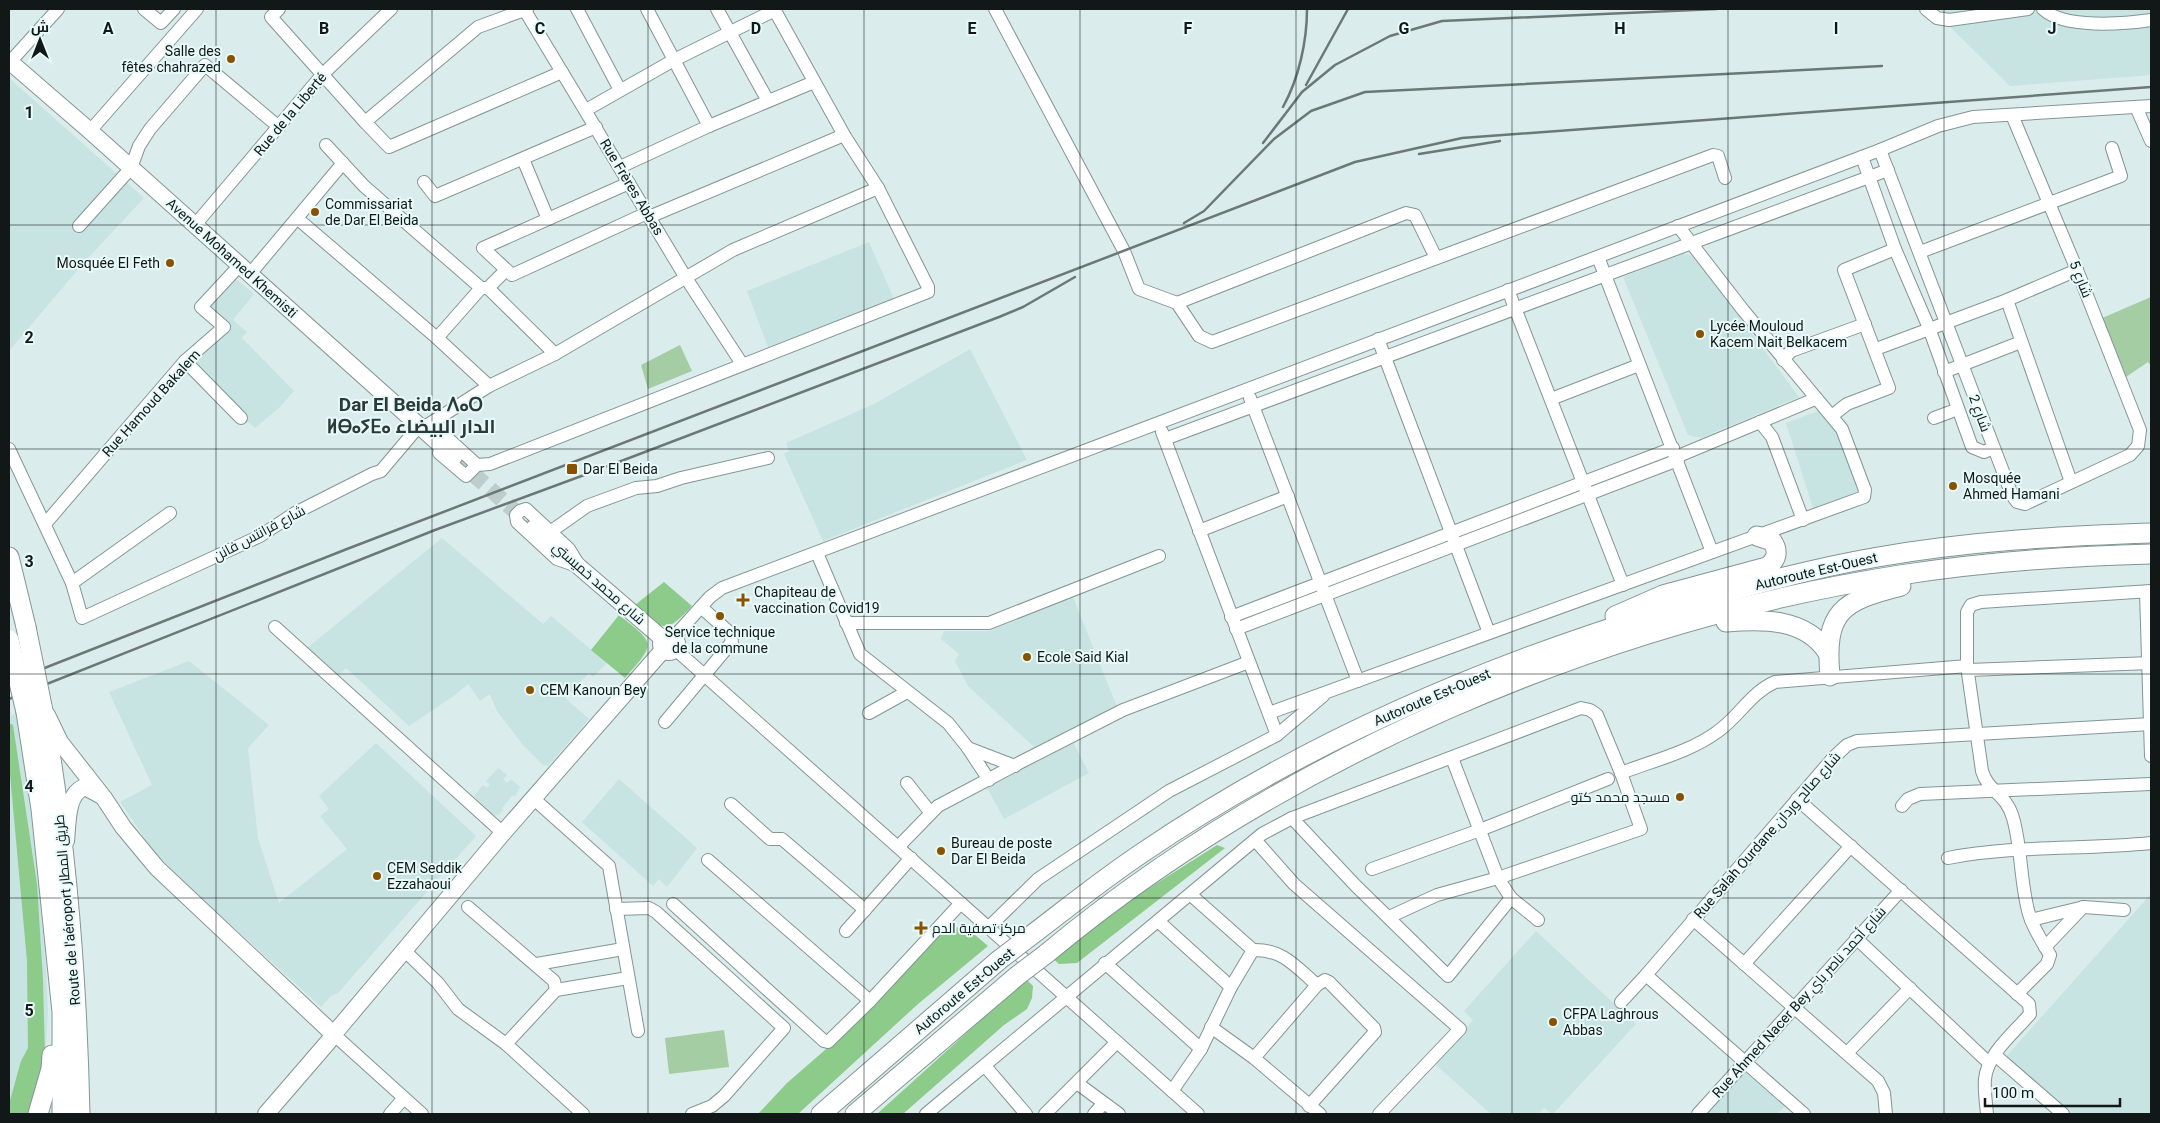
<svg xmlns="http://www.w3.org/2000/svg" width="2160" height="1123" viewBox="0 0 2160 1123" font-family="Roboto,Cairo,'Noto Sans Tifinagh',sans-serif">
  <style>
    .built { fill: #c7e3e2 }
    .green { fill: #a5cda3 }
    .forest { fill: #8ccb89 }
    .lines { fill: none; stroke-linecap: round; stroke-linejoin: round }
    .major-tunnel { stroke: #bccdcc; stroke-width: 16; stroke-dasharray: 16 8; stroke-linecap: butt }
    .minor-casing { stroke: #839594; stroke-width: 14 }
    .major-casing { stroke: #839594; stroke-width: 18 }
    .highway-casing { stroke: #839594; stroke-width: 21 }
    .minor { stroke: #fff; stroke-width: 12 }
    .major { stroke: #fff; stroke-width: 16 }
    .highway { stroke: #fff; stroke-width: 19 }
    .rail { stroke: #6c7877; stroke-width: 2.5 }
    .highway-bridge-casing { stroke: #839594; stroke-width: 21; stroke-linecap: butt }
    .highway-bridge { stroke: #fff; stroke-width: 19 }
    .grid { fill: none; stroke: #111817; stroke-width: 1; stroke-opacity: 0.55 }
    .poi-dot { fill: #885300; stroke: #e7faf9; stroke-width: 2 }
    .labels { text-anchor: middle; stroke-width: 4; stroke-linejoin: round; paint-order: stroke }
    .poi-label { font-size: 14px; fill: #111817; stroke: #e7faf9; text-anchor: start }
    .street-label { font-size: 14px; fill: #111817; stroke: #e7faf9 }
    .district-label { font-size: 19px; font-weight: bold; fill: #2b3a39; stroke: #e7faf9 }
    .grid-label { font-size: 16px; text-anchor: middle; font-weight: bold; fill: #111817; stroke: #e7faf9; stroke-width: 4; stroke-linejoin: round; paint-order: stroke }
  </style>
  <rect width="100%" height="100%" fill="#daedec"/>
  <g class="built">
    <path d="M1938 9H2151V75L2010 86 1951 28 1947 14Z"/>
    <path d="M9 78 144 198 86 260 9 351Z"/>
    <path d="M869 242 894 299 768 347 747 291Z"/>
    <path d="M1684 253 1695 257 1799 397 1701 438 1688 435 1623 277Z"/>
    <path d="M235 278 254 294 233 320 247 332 242 338 294 391 280 407 255 428 189 368 230 325 208 306Z"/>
    <path d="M970 349 1027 460 823 541 784 454 789 451 786 443 874 404Z"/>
    <path d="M1821 410 1840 433 1861 490 1855 498 1815 514 1786 423Z"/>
    <path d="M442 538 543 624 551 616 607 663 593 677 589 673 565 698 589 719 548 766 543 765 523 745 497 711 490 694 480 701 468 684 455 695 409 726 346 668 338 675 307 648Z"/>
    <path d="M1073 597 1117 707 1034 747 968 686 955 661 959 654 941 639 944 631H990Z"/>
    <path d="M189 661 269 725 248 748 258 838 279 903 347 849 320 816 329 809 319 796 376 743 476 836 338 993 331 996 321 1007 185 883 152 849 120 802 152 785 109 692Z"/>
    <path d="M9 707 11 716 17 713 42 886 48 1010 46 1049 36 1114H9Z"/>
    <path d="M1073 742 1089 773 1004 819 987 788Z"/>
    <path d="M498 768 507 775 503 779 507 783 511 779 520 787 515 797 513 795 502 808 503 810 498 815 491 816 484 810 486 808 474 796 483 785 487 788 490 785 486 781Z"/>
    <path d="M619 779 697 848 667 887 659 879 653 886 582 822Z"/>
    <path d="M2151 894V1114H2066L2004 1059Z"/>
    <path d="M1536 931 1636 1024 1553 1114 1544 1108 1538 1114H1491L1436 1065 1473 1020 1464 1011Z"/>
    <path d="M1744 1070 1785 1106 1777 1114H1704Z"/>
  </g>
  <g class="green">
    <path d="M2151 297V366L2148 362 2126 377 2100 319Z"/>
    <path d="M680 345 692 371 648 389 641 365Z"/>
    <path d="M724 1030 729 1067 669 1074 665 1038Z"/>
  </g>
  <g class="forest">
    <path d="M664 582 692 606C664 636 663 630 635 605Z"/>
    <path d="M619 615C656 644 656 643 625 678L591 650Z"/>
    <path d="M9 723 13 725 37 884 43 980 45 1058 29 1114H9V1104L21 1061 28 1048 27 961 9 763Z"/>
    <path d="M1217 845 1225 848 1077 963 1059 964 1052 958 1124 904Z"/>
    <path d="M947 926 968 929 988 946 918 1004 798 1114H758L787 1083 825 1050Z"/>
    <path d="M1026 979 1033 986 1032 998 1027 1009 1004 1025 903 1114H877Z"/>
  </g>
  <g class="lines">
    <path class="major-tunnel" d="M454 457 534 528"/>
    <g class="minor-casing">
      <g id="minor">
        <path d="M144 9 161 23 174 9"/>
        <path d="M279 9 271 17 365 122 478 27 527 9"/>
        <path d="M524 9 686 278 742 364"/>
        <path d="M577 9 620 90"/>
        <path d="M647 9 709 126"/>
        <path d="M717 9 768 101"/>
        <path d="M995 9 1124 251 1139 289 1177 303 1199 336 1212 342 1713 155 1718 156 1725 178"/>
        <path d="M1926 9 1937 18 1949 20 2028 9"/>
        <path d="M2043 9C2064 29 2123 24 2151 20"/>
        <path d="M10 62 58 9"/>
        <path d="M2136 107 2151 141"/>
        <path d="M586 110 674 60 775 10"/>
        <path d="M365 122 389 147 562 72"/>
        <path d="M90 131 197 9"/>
        <path d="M326 145 364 186 481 288H488L555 354 733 250 878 188"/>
        <path d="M1880 150 2012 495 2017 502 2025 504 2130 455 2138 446 2140 430 2077 270 2012 115"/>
        <path d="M1862 157 1895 249 1929 328 1972 447 1984 452 1993 448"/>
        <path d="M523 159 548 219"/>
        <path d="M620 167 709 126 814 82"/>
        <path d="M424 182 435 196 596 127"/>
        <path d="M629 183 483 248 512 275 647 213"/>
        <path d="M649 217 844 135"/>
        <path d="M298 219 437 338 489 386"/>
        <path d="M195 225 323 74 391 9"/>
        <path d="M79 226 131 168 139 146 150 129 205 65 279 127"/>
        <path d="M1920 252 2121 176 2112 148"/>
        <path d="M1598 257 1712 552"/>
        <path d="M250 274 343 163"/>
        <path d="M488 288 505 271"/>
        <path d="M1508 290 1623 585"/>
        <path d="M2007 300 2071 482"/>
        <path d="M1177 303 1406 213 1415 215 1436 258"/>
        <path d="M437 338 481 288"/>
        <path d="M1378 339 1489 633"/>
        <path d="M1876 349 2007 300 2077 270"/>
        <path d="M1783 360 1791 351 1865 324"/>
        <path d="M185 361 241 418"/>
        <path d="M1944 372 2021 342"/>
        <path d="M1250 398 1358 681"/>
        <path d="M1551 399 1639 365"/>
        <path d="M1833 415 1847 404 1889 388 1844 270 1895 249"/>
        <path d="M1934 418 1958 409"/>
        <path d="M1760 422 1815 399"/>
        <path d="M425 425 444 435 477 465 490 464 928 292V287L878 188 844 135 774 9"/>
        <path d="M426 426 489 386 555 354"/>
        <path d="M1165 439 1888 170"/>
        <path d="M9 449 72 583 82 618 260 536 295 513 372 474 381 471 419 426"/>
        <path d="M439 453 466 476 477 465"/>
        <path d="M1676 457 1760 422 1772 437 1803 520"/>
        <path d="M526 509 569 549 580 567 557 559 517 522 516 515 520 511Z"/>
        <path d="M45 524 185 361 224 327 201 307 240 265"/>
        <path d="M1199 531 1288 496"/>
        <path d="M550 532 587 506 636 488 657 486 681 478 768 458"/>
        <path d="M817 553 860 654 948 723 968 748 989 780"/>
        <path d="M72 583 170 513"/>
        <path d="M2146 592 2151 756"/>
        <path d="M1231 617 1673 448"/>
        <path d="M846 623H989L1159 556"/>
        <path d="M275 627 503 833"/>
        <path d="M1236 629 1678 460"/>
        <path d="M673 638 710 597 722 588 1880 150 1938 126 1973 117 2151 106"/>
        <path d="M675 649 1198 1114"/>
        <path d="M1969 670 2151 663"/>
        <path d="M869 713 907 692"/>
        <path d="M1269 713 1864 497 1865 490 1842 429 1743 310 1678 226"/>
        <path d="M665 722 732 642 730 633 701 607"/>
        <path d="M1277 735 1323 696"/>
        <path d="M968 748 1015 766"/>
        <path d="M1452 758 1498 878 1511 898 1538 920"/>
        <path d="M907 783 930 812"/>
        <path d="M534 799 609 866 638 1031"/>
        <path d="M1797 799 2029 1004 2030 1014C2015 1032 1987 1054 1985 1079 1984 1090 1986 1103 1987 1114"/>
        <path d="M731 804 770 839H782L865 910"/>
        <path d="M1902 806 1908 799 1920 794 2151 784"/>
        <path d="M1292 818 1355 885 1448 976 1511 898"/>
        <path d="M1256 841 1294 884 1460 1029 1379 1114"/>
        <path d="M898 847 938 806 1021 762 1123 710 1249 662"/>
        <path d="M1948 858C2015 845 2084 850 2151 843"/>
        <path d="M708 860 870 1001"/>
        <path d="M1372 869 1480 830 1608 779"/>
        <path d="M1191 895 1253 950"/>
        <path d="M673 904 824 1041 828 1042 870 1001 961 903"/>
        <path d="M468 907 554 981 556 990 506 1044 583 1114"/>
        <path d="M616 909 649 908 656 912 784 1028 724 1096 712 1106 692 1114"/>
        <path d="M1389 917 1437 895 1498 878 1641 829 1621 773"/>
        <path d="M1693 919 1878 1081 1884 1093 1886 1114"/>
        <path d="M2031 920 2084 907 2124 910"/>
        <path d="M1158 921 1231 987"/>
        <path d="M989 927 1038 879 1169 791 1277 735 1162 432"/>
        <path d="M846 931 911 858"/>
        <path d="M1856 938 1989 1063"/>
        <path d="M2045 947 2083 907"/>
        <path d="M405 951 438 983 458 1009 506 1044"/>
        <path d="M1105 963 1201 1049 1172 1091"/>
        <path d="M537 964 623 949"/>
        <path d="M1744 964 1851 846"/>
        <path d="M556 990 628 978"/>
        <path d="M2017 994 2047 964 2050 955C2042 942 2033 928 2029 914 2020 883 2022 849 2013 818 2006 793 1988 792 1982 771L1967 666V612L1971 605 1981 602 2151 591"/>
        <path d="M1621 1002 1646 975"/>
        <path d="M1211 1027 1254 1058 1320 1114"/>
        <path d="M340 1040 422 1114"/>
        <path d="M1201 1049 1231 987 1253 950C1283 949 1296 967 1317 985"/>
        <path d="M1847 1053 1910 988"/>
        <path d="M1995 1055 2063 1114"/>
        <path d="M1254 1058 1317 985 1325 980 1329 982 1374 1028 1375 1032 1309 1106"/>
        <path d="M985 1066 1026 1114"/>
        <path d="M1077 1083 1119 1114"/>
        <path d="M390 1114 404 1098"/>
        <path d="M926 1114 1262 834 1292 818 1581 708 1590 710 1597 715 1621 773C1652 761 1690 752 1717 732 1739 717 1750 693 1775 682L1967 666"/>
        <path d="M1045 1114 1117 1042"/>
        <path d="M1094 1114 1103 1104"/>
        <path d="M1698 1114 1901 890"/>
        <path d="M1804 1114 1646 975 1833 758 1847 745 1857 741 2151 724"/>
      </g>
    </g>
    <g class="major-casing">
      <g id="major">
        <path d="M9 61 90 131 454 457"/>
        <path d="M534 528 663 639"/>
        <circle cx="669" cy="644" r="8"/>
        <path d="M47 715 60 742 104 798 123 827 157 868 329 1030"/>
        <path d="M66 841C68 824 66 793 85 787L100 795"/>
        <path d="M338 1029 503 833 663 650"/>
        <path d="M266 1114 329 1041"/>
      </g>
    </g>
    <g class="highway-casing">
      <g id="highway">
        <path d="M9 557 26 627"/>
        <path d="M1615 616 1663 595 1767 567C1777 560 1779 551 1772 541L1757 536"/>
        <path d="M1726 622C1763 619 1806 618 1828 653"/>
        <path d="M1830 676C1824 611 1842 601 1901 586"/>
        <path d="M42 706C67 841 77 977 80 1114"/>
        <path d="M26 712 41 809 62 1012V1114"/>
        <path d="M1029 937C1066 909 1103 879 1142 853 1303 743 1485 665 1671 609 1739 588 1808 569 1878 557 1969 541 2060 536 2151 533"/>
        <path d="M1046 954C1280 759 1599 622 1900 575 1983 562 2067 556 2151 554"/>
        <path d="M38 1114 51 1069 52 1055"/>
        <path d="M821 1114 999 960"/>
        <path d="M855 1114 1017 976"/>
      </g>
    </g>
    <use href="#minor" class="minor"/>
    <use href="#major" class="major"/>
    <use href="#highway" class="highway"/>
    <g class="rail">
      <path d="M1306 85 1348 9"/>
      <path d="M1283 107C1299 78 1307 41 1307 9"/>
      <path d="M1263 143 1302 92 1335 65 1390 36 1442 21 1717 9"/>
      <path d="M1419 154 1500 141"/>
      <path d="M1184 223 1204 211 1274 139 1311 111 1365 92 1882 66"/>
      <path d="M9 682 347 549 1355 162 1462 138 2151 87"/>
      <path d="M9 699 435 530 595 471 999 317 1023 307 1075 277"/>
    </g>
    <g class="highway-bridge-casing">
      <g id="highway-bridge">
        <path d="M26 627 42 706"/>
        <path d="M9 640 26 712"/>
        <path d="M999 960 1029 937"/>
        <path d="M1017 976 1046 954"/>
      </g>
    </g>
    <use href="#highway-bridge" class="highway-bridge"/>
  </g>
  <path class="grid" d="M216 9V1114M432 9V1114M648 9V1114M864 9V1114M1080 9V1114M1296 9V1114M1512 9V1114M1728 9V1114M1944 9V1114M9 225H2151M9 449H2151M9 674H2151M9 898H2151"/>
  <g class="poi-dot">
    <circle cx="231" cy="59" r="5"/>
    <circle cx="315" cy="212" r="5"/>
    <circle cx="170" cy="263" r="5"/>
    <circle cx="1700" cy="334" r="5"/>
    <rect x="566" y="463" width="12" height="12" rx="2.5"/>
    <circle cx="1953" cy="486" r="5"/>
    <path d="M740.5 592.5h5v5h5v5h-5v5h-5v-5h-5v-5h5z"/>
    <circle cx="720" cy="616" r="5"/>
    <circle cx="1027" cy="657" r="5"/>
    <circle cx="530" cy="690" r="5"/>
    <circle cx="1680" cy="797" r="5"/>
    <circle cx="941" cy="851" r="5"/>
    <circle cx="377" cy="876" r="5"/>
    <path d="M918.5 920.5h5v5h5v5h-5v5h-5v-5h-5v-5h5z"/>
    <circle cx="1553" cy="1022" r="5"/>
  </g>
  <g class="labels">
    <g class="poi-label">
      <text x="221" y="56" text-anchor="end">Salle des<tspan x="221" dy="16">fêtes chahrazed</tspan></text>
      <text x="325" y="209">Commissariat<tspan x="325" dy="16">de Dar El Beida</tspan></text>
      <text x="160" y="268" text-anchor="end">Mosquée El Feth</text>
      <text x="1710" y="331">Lycée Mouloud<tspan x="1710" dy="16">Kacem Nait Belkacem</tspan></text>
      <text x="583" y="474">Dar El Beida</text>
      <text x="1963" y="483">Mosquée<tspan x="1963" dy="16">Ahmed Hamani</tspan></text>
      <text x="754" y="597">Chapiteau de<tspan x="754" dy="16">vaccination Covid19</tspan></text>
      <text x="720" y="637" text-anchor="middle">Service technique<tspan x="720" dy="16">de la commune</tspan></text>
      <text x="1037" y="662">Ecole Said Kial</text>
      <text x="540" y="695">CEM Kanoun Bey</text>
      <text x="1670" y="802" text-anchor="end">مسجد محمد كتو</text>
      <text x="951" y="848">Bureau de poste<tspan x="951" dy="16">Dar El Beida</tspan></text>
      <text x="387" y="873">CEM Seddik<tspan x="387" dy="16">Ezzahaoui</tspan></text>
      <text x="932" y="933">مركز تصفية الدم</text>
      <text x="1563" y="1019">CFPA Laghrous<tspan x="1563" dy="16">Abbas</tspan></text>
    </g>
    <g class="street-label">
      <text transform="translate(290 114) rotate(-50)" y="5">Rue de la Liberté</text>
      <text transform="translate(632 187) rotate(59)" y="5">Rue Frères Abbas</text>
      <text transform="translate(232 258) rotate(42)" y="5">Avenue Mohamed Khemisti</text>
      <text transform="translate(2081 279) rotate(68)" y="5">شارع 5</text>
      <text transform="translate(151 403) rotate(-48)" y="5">Rue Hamoud Bakalem</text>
      <text transform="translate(1980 413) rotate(70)" y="5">شارع 2</text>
      <text transform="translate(259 533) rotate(-28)" y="5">شارع فرانتس فانن</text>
      <text transform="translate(1816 571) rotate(-13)" y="5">Autoroute Est-Ouest</text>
      <text transform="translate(599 583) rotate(41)" y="5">شارع محمد خميستي</text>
      <text transform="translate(1432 697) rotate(-23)" y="5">Autoroute Est-Ouest</text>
      <text transform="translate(1767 835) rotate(-49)" y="5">Rue Salah Ourdane شارع صالح وردان</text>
      <text transform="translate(67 910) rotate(-95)" y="5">Route de l'aéroport طريق المطار</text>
      <text transform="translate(964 991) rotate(-40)" y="5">Autoroute Est-Ouest</text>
      <text transform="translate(1799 1002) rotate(-48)" y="5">Rue Ahmed Nacer Bey شارع أحمد ناصر باي</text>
    </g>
    <g class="district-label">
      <text x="411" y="411">Dar El Beida ⴷⴰⵔ<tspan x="411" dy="22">ⵍⴱⴰⵢⴹⴰ الدار البيضاء</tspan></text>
    </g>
  </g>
  <g class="grid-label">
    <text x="108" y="34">A</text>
    <text x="324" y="34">B</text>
    <text x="540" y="34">C</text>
    <text x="756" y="34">D</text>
    <text x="972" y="34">E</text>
    <text x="1188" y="34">F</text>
    <text x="1404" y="34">G</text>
    <text x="1620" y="34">H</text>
    <text x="1836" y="34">I</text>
    <text x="2052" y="34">J</text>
    <text x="29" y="118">1</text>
    <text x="29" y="343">2</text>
    <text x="29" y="567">3</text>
    <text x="29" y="792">4</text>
    <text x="29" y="1016">5</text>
  </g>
  <rect width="2160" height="1123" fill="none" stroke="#111817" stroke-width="20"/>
  <g transform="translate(40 40)" stroke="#e7faf9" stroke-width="4" paint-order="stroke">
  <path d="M0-4L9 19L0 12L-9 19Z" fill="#111817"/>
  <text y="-8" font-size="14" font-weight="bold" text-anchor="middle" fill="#111817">ش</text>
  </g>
  <path d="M1985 1098v8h135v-8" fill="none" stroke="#111817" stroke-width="2.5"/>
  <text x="1992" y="1098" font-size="15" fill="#111817" stroke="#e7faf9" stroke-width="4" paint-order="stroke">100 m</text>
</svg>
